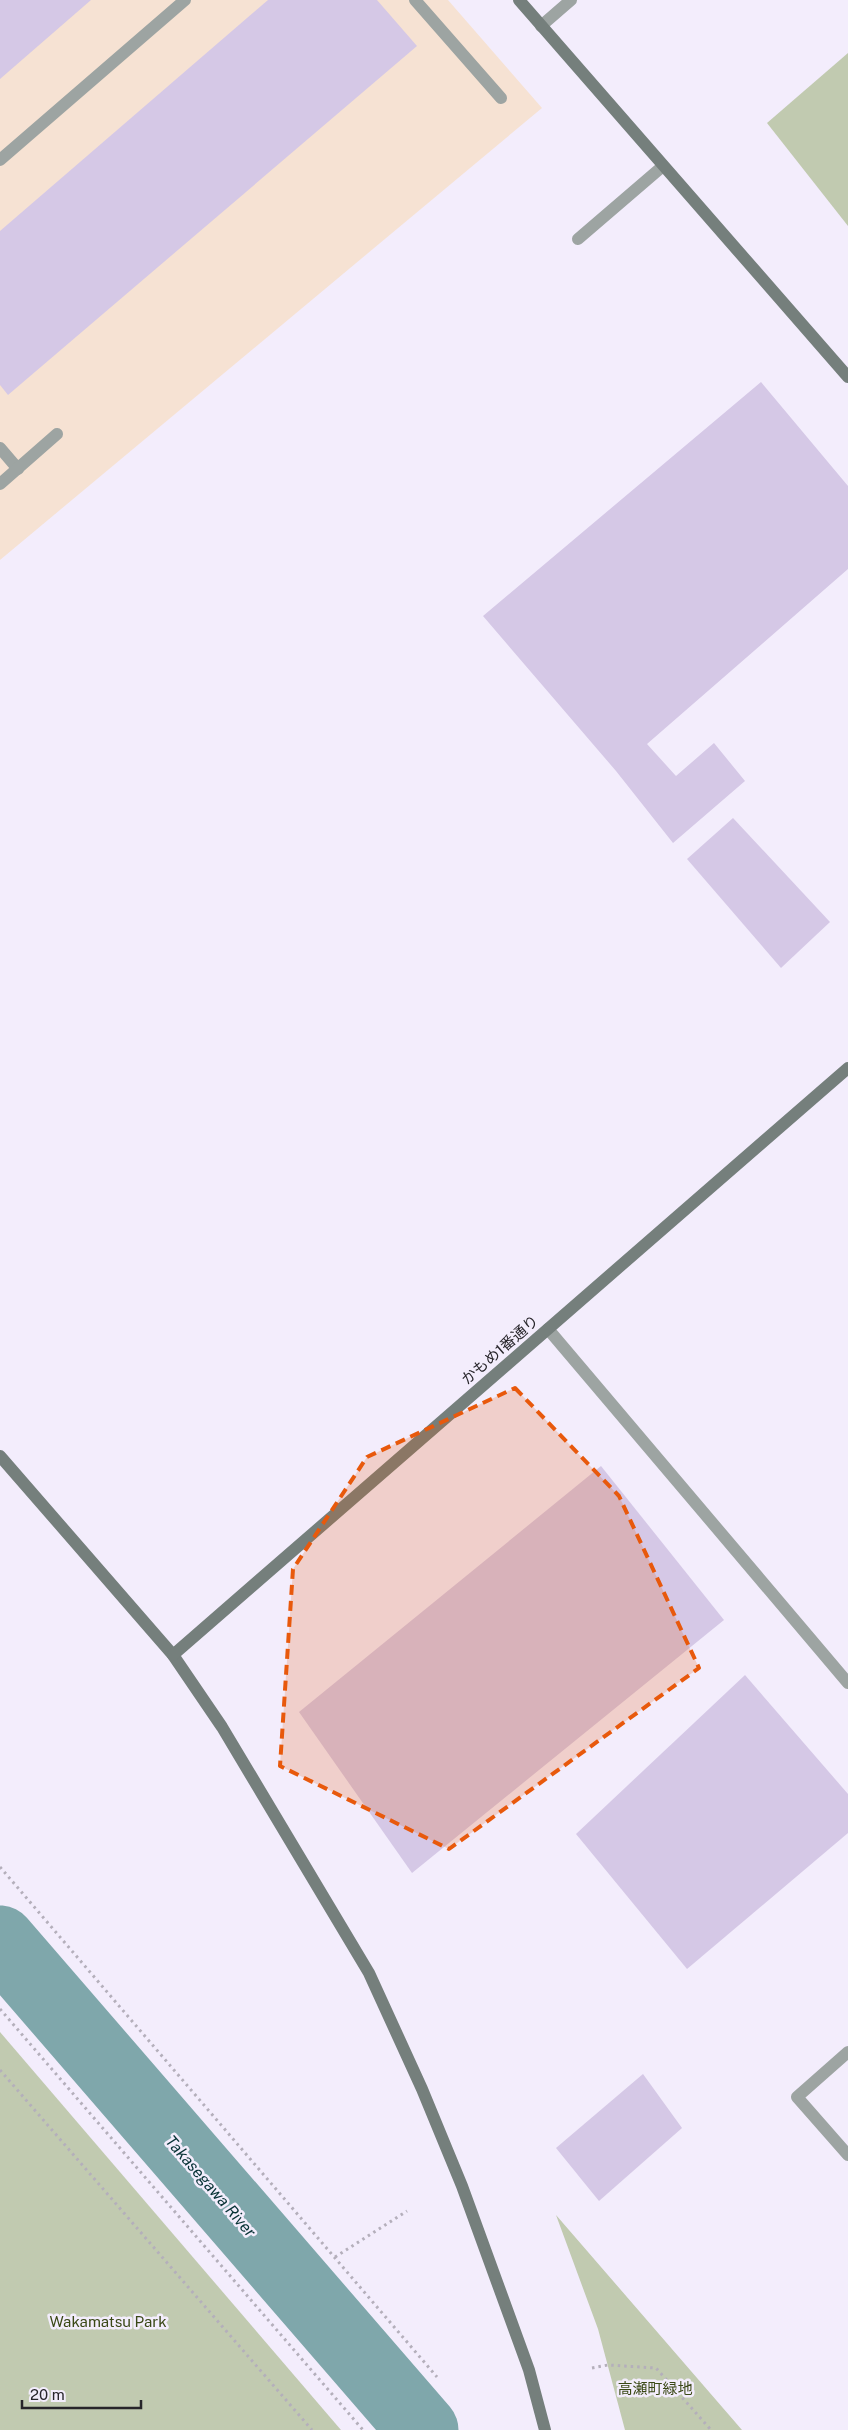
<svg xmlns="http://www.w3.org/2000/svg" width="848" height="2430" viewBox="0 0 848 2430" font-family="'Public Sans','Noto Sans JP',sans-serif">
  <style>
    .commercial { fill: #f6e2d3 }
    .green { fill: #c1cab0 }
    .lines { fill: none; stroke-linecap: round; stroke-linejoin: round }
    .river { stroke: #7fa7ab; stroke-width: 71 }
    .building { fill: #d5c8e6 }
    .path { stroke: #b4afbb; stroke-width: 3; stroke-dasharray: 2.5 4; stroke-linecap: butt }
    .lane { stroke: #9da4a2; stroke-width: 12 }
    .street { stroke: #9da4a2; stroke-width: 12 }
    .secondary { stroke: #757f7c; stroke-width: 12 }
    .marked { fill: #e8590c; fill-opacity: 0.2; stroke: #e8590c; stroke-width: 4; stroke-dasharray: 10 6; stroke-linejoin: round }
    .labels { text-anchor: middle; stroke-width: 5; stroke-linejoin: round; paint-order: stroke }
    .street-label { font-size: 15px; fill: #27252a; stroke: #f3edfc }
    .park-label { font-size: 15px; fill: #3a4816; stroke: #f3edfc }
    .water-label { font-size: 16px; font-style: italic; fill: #073235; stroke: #f3edfc }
  </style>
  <rect width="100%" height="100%" fill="#f3edfc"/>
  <path class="commercial" d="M0 0H448L542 108 0 560Z"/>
  <g class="green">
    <path d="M848 53V226L767 123Z"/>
    <path d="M0 2032 341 2430H0Z"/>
    <path d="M556 2215 742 2430H625L598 2329Z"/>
  </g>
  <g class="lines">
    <path class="river" d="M0 1941 423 2430"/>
  </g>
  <g class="building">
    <path d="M0 0H91L0 79Z"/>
    <path d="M268 0H377L417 46 8 395 0 385V231Z"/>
    <path d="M761 382 848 486V569L647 744 676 776 714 743 745 781 673 843 616 771 483 616Z"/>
    <path d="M733 818 830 922 781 968 687 859Z"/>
    <path d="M601 1466 724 1620 412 1873 299 1712Z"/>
    <path d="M745 1675 848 1794V1833L687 1969 576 1834Z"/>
    <path d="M643 2074 682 2128 599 2201 556 2148Z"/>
  </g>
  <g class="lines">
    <g class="path">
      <path d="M0 1867 437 2377"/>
      <path d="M0 2009 363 2430"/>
      <path d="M0 2070 312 2430"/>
      <path d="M335 2257 407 2211"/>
      <path d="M592 2368 608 2365 656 2368 711 2430"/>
    </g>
    <g class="lane">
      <path d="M415 0 501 98"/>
      <path d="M541 26 571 0"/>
      <path d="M0 160 185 0"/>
      <path d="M578 239 663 166"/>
      <path d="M0 448 18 469"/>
      <path d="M0 484 57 434"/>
    </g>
    <g class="street">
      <path d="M548 1329 848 1683"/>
      <path d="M848 2052 797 2097 848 2155"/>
    </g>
    <g class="secondary">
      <path d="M519 0 848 377"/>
      <path d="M0 1456 173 1655 222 1727 369 1973 422 2089 462 2186 529 2370 545 2430"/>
      <path d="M173 1655 848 1068"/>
    </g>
  </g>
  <path class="marked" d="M515 1388 619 1496 699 1668 449 1849 280 1766 293 1569 367 1457Z"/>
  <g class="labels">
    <g class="street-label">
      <text transform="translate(500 1350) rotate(-41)" y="5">かもめ1番通り</text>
    </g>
    <g class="park-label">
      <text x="108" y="2327">Wakamatsu Park</text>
      <text x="655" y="2394">高瀬町緑地</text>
    </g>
    <g class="water-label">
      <text transform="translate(211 2186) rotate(49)" y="6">Takasegawa River</text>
    </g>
  </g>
  <path d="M22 2400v8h119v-8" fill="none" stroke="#27252a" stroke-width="2.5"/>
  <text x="30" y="2400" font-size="15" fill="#27252a" stroke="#f3edfc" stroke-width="4" paint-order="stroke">20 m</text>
</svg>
